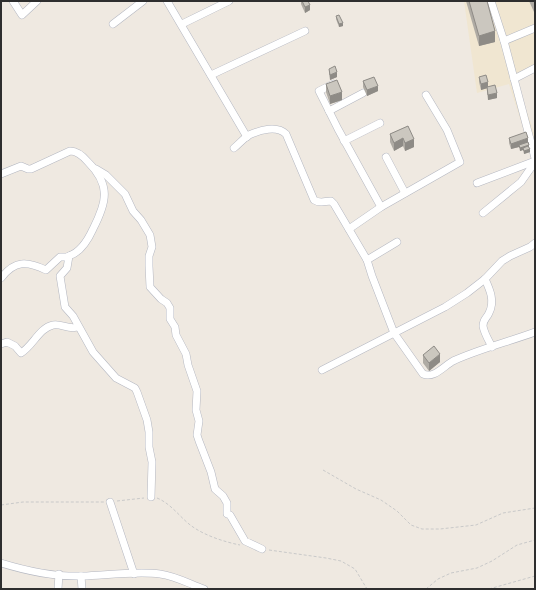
<svg xmlns="http://www.w3.org/2000/svg" width="536" height="590" viewBox="0 0 536 590" font-family="Roboto,sans-serif">
  <style>
    .education { fill: #f0e6d1 }
    .lines { fill: none; stroke-linecap: round; stroke-linejoin: round }
    .minor-casing { stroke: #b4b7c1; stroke-width: 8 }
    .path { stroke: #c9c9c9; stroke-width: 1; stroke-dasharray: 3 2; stroke-linecap: butt }
    .minor { stroke: #fff; stroke-width: 7 }
    .wall { fill: #afaba4 }
    .shaded-wall { fill: #8e8b86 }
    .building { fill: #cbc7bf; stroke: #8e8b86 }
  </style>
  <rect width="100%" height="100%" fill="#efe9e1"/>
  <path class="education" d="M464 1H535V72L516 80 535 135V158L532 156 509 84 477 93Z"/>
  <g class="lines">
    <g class="minor-casing">
      <g id="minor">
        <path d="M13 1 22 15 37 1"/>
        <path d="M167 1 247 137"/>
        <path d="M491 1 504 41 535 28"/>
        <path d="M113 24 143 1"/>
        <path d="M182 24 229 1"/>
        <path d="M504 41 535 158"/>
        <path d="M211 75 305 31"/>
        <path d="M514 79 535 68"/>
        <path d="M333 84 319 91 338 129 381 207"/>
        <path d="M329 111 363 93"/>
        <path d="M344 141 380 123"/>
        <path d="M234 148C239 144 244 138 249 135 260 130 277 125 286 134L314 200C320 204 325 201 331 201L334 204 367 260 372 276 394 333 423 374C434 379 444 366 453 361 479 349 508 342 535 332"/>
        <path d="M386 157 405 193"/>
        <path d="M96 169 106 175 125 194 133 211 141 220 150 235 152 247 149 256V266L150 287 161 299 167 303 170 308V319L175 327 176 335 186 354 188 365 197 391 196 410 199 421 197 435 199 441 211 472 215 489 223 496 227 503V514L230 515 245 541 262 549"/>
        <path d="M1 174 21 166 28 169H31L70 151C77 151 83 156 88 162 111 185 107 202 93 229 88 240 81 252 69 256L67 268 60 276 65 307 73 316 93 352 116 378 135 388 137 392 147 420 149 432V447L152 462 151 497"/>
        <path d="M477 183 535 161"/>
        <path d="M483 213 521 182 535 162"/>
        <path d="M349 229 381 207 460 162 447 130 426 95"/>
        <path d="M367 260 397 242"/>
        <path d="M1 278C15 260 27 261 46 270L60 257H67L69 256"/>
        <path d="M485 279C490 290 495 301 489 313 487 318 483 319 483 326 484 333 489 341 492 347"/>
        <path d="M1 344 7 342 15 346 21 353C33 346 39 328 53 325 61 323 68 330 78 327"/>
        <path d="M322 370 445 307 467 293 485 279 502 261 510 256 530 247 535 243"/>
        <path d="M110 502 134 574"/>
        <path d="M1 563C27 571 56 577 83 576 107 575 137 571 160 574 175 576 190 584 204 589"/>
        <path d="M81 576 82 589"/>
        <path d="M58 589 59 574"/>
      </g>
    </g>
    <g class="path">
      <path d="M323 470 356 489 381 500 397 511 411 525 422 529H440L476 525 503 513 535 508"/>
      <path d="M157 498C172 504 181 519 193 527 206 536 225 542 240 545"/>
      <path d="M117 501 144 498"/>
      <path d="M1 505 23 502H104"/>
      <path d="M269 550 326 558 341 561 355 569 367 589"/>
      <path d="M426 589 438 579 451 573 477 568 492 561 517 545 535 540"/>
      <path d="M489 589 535 576"/>
    </g>
    <use href="#minor" class="minor"/>
  </g>
  <g class="wall">
    <path d="M301 1H308L310 10 305 13 301 4Z"/>
    <path d="M466 1H487L495 42 479 46Z"/>
    <path d="M529 1H535L534 12Z"/>
    <path d="M336 16 343 26 339 27 336 19Z"/>
    <path d="M329 69 337 77 330 80 329 74Z"/>
    <path d="M479 77 488 87 497 98 488 100 487 92V88L481 90 479 82Z"/>
    <path d="M363 81 378 91 367 96 363 87Z"/>
    <path d="M326 84 342 100 330 104 326 92Z"/>
    <path d="M408 126 414 147 405 151 403 146 394 151 390 142V134Z"/>
    <path d="M509 138 528 142 530 152 524 154 523 150 520 151 519 147 511 149 509 143Z"/>
    <path d="M423 355 440 362 429 371 423 363Z"/>
  </g>
  <g class="shaded-wall">
    <path d="M535 1V12H534V2Z"/>
    <path d="M310 5V10L305 13V7Z"/>
    <path d="M343 23V26L339 27V24Z"/>
    <path d="M495 31V42L479 46V36Z"/>
    <path d="M337 72V77L330 80V75Z"/>
    <path d="M488 82V88L481 90V84Z"/>
    <path d="M378 86V91L367 96V90Z"/>
    <path d="M342 92V100L330 104V96Z"/>
    <path d="M497 93V98L488 100V95Z"/>
    <path d="M403 138V146L394 151V143Z"/>
    <path d="M528 138V144L519 145V147L511 149V144Z"/>
    <path d="M414 139V147L405 151V143Z"/>
    <path d="M529 145V147L523 148V150L520 151V148Z"/>
    <path d="M530 149V152L524 154V151Z"/>
    <path d="M440 354V362L429 371V363Z"/>
  </g>
  <g class="building">
    <path d="M302 1H308L310 5 305 7Z"/>
    <path d="M469 1H487L495 31 479 36Z"/>
    <path d="M339 15 343 23 339 24 336 16Z"/>
    <path d="M335 66 337 72 330 75 329 69Z"/>
    <path d="M486 75 488 82 481 84 479 77Z"/>
    <path d="M374 77 378 86 367 90 363 81Z"/>
    <path d="M337 80 342 92 330 96 326 84Z"/>
    <path d="M495 85 497 93 488 95 487 87Z"/>
    <path d="M408 126 414 139 405 143 403 138 394 143 390 134Z"/>
    <path d="M526 132 528 138 511 144 509 138Z"/>
    <path d="M528 142 529 145 520 148 519 145Z"/>
    <path d="M528 146 530 149 524 151 523 148Z"/>
    <path d="M434 346 440 354 429 363 423 355Z"/>
  </g>
  <rect width="536" height="590" fill="none" stroke="#2e2e2e" stroke-width="4"/>
</svg>
